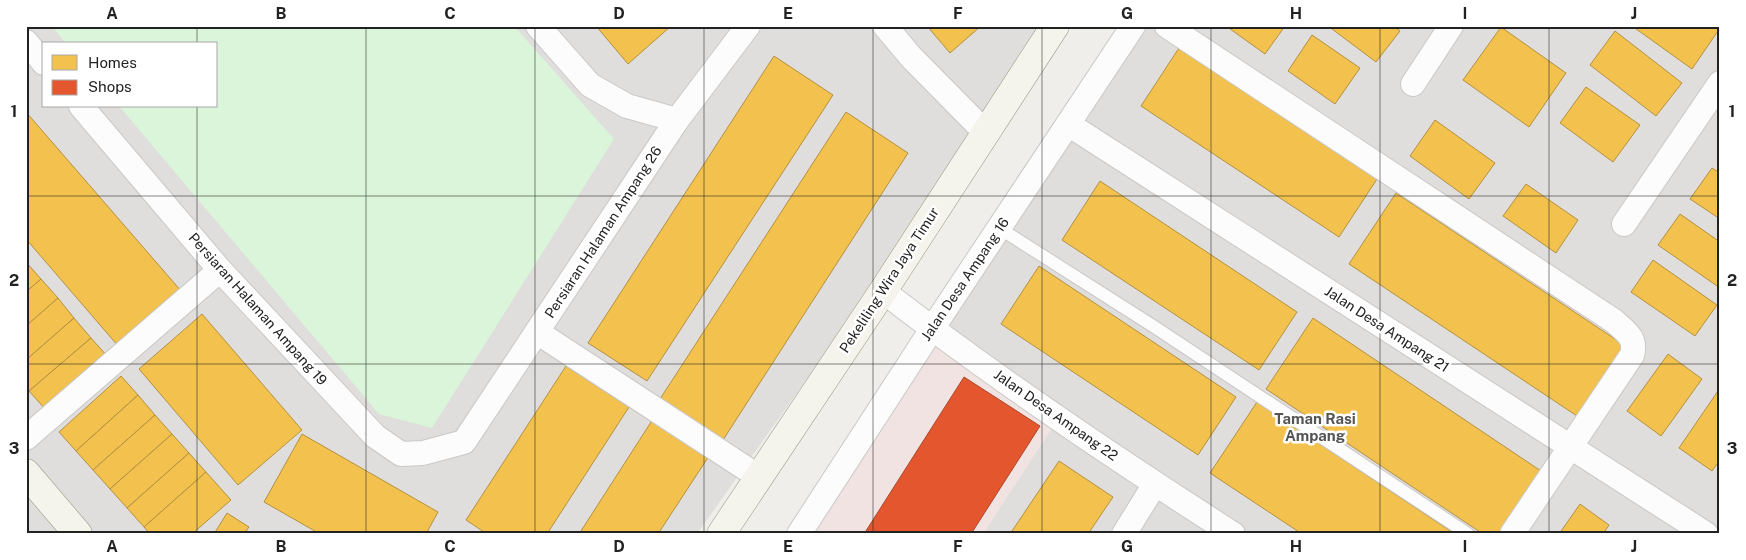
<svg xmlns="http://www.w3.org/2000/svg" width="1746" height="560" viewBox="0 0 1746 560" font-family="'Public Sans',sans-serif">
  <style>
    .residential { fill: #dfdedc; fill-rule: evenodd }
    .commercial { fill: #f1e3e1 }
    .park { fill: #daf5da }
    .homes { fill: #f2c14e; stroke: #b49141 }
    .shops { fill: #e4572e; stroke: #aa472a }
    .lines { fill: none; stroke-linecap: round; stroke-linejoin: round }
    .lane-casing { stroke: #c9c8c7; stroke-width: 14 }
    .street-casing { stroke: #c9c8c7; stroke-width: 26 }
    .secondary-casing { stroke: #999a82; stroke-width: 29 }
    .lane { stroke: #fdfcfc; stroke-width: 12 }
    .street { stroke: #fdfcfc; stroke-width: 24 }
    .secondary { stroke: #f4f4ed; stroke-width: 28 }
    .grid { fill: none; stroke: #222; stroke-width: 1; stroke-opacity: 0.55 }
    .labels { text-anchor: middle; stroke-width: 5; stroke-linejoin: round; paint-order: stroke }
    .street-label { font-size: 14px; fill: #222; stroke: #fff }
    .neighbourhood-label { font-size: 15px; font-weight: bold; fill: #555; stroke: #fff }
    .neatline { fill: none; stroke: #222; stroke-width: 2 }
    .grid-label { font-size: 16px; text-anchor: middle; font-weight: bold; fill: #222 }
  </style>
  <rect width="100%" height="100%" fill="#f0eeeb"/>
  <g class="residential">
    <path d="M26 26H1052L989 121 697 534H26ZM44 44H216V106H44Z"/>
    <path d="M1135 26H1720V534H809Z"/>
  </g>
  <path class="commercial" d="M934 338 1058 419 983 534H807Z"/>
  <path class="park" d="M52 26H514L614 139 432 428 379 414 119 106H216V44H66Z"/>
  <g class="homes">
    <path d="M596 26H671L628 64Z"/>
    <path d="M927 26H981L950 53Z"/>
    <path d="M1226 26H1285L1265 54Z"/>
    <path d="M1328 26H1393L1400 31 1376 62Z"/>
    <path d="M1632 26H1720V28L1692 69Z"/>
    <path d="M1501 27 1566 73 1529 127 1463 80Z"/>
    <path d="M1615 31 1682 83 1656 116 1590 65Z"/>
    <path d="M1312 35 1360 68 1335 104 1288 71Z"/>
    <path d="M1179 48 1377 179 1339 237 1141 106Z"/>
    <path d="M774 56 833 95 647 381 588 343Z"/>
    <path d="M1586 87 1640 125 1613 162 1560 123Z"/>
    <path d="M26 112 182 292 119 347 26 239Z"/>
    <path d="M846 112 908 153 723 440 660 399Z"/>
    <path d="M1435 120 1495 163 1469 199 1410 156Z"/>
    <path d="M1712 168 1720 173V219L1690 199Z"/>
    <path d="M1100 181 1297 312 1259 370 1062 240Z"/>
    <path d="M1526 184 1578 220 1556 253 1503 216Z"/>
    <path d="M1396 193 1627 347 1580 418 1349 264Z"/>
    <path d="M1680 214 1720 242V288L1658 245Z"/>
    <path d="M1653 260 1717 305 1695 336 1631 292Z"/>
    <path d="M26 262 41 279 26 292Z"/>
    <path d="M1039 266 1236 397 1198 455 1001 324Z"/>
    <path d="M41 279 58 298 26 326V292Z"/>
    <path d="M58 298 74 318 26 360V326Z"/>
    <path d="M202 314 302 430 238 485 139 369Z"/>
    <path d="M74 318 91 338 29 391 26 388V360Z"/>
    <path d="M1313 318 1544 473 1504 534H1483L1266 389Z"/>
    <path d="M91 338 108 357 46 410 29 391Z"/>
    <path d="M1668 354 1702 379 1661 436 1627 411Z"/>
    <path d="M566 366 629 407 547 534H487L466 520Z"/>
    <path d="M121 376 138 395 76 451 59 432Z"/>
    <path d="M1720 388V460L1712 471 1679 448Z"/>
    <path d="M138 395 155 415 93 470 76 451Z"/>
    <path d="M1257 402 1455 534H1302L1210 473Z"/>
    <path d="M155 415 172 434 110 489 93 470Z"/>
    <path d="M653 419 709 456 658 534H579Z"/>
    <path d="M172 434 189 453 127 508 110 489Z"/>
    <path d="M302 434 438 512 426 534H320L264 502Z"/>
    <path d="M189 453 206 472 144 527 127 508Z"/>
    <path d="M1059 461 1113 497 1088 534H1010Z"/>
    <path d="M206 472 231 500 192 534H150L144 527Z"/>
    <path d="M1580 504 1609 525 1603 534H1559Z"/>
    <path d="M227 513 249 527 244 534H214Z"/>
  </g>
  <path class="shops" d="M964 377 1040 426 971 534H864Z"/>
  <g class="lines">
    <g class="lane-casing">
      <path id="lane" d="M999 228 1153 326 1468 534"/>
    </g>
    <g class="street-casing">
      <g id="street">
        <path d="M538 26 590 85 627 106 677 120"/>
        <path d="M885 26 911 57 985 132"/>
        <path d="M1167 26 1614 321C1626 332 1637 338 1632 355L1512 534"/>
        <path d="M26 42 44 63"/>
        <path d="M1413 84 1451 26"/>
        <path d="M81 106 220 270 375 436 401 454 423 453 464 442 677 120 748 26"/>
        <path d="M1068 124 1706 534"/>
        <path d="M1624 224 1720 83"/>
        <path d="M883 291C995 378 1114 458 1233 534"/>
        <path d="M537 332 759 477"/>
        <path d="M26 438 220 270"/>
        <path d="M799 534 932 329 1133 26"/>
        <path d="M1124 534 1155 484"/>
      </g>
    </g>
    <g class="secondary-casing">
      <g id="secondary">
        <path d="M26 473 78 534"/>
        <path d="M721 534 883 291 1055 26"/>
      </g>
    </g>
    <use href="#lane" class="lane"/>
    <use href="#street" class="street"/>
    <use href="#secondary" class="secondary"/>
  </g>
  <path class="grid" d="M197 26V44M366 26V534M535 26V534M704 26V534M873 26V534M1042 26V534M1211 26V534M1380 26V534M1549 26V534M197 106V534M26 196H1720M26 364H1720"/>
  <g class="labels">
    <g class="street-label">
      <text transform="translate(603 232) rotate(-57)" y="5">Persiaran Halaman Ampang 26</text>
      <text transform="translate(965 279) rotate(-56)" y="5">Jalan Desa Ampang 16</text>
      <text transform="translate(889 280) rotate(-57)" y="5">Pekeliling Wira Jaya Timur</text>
      <text transform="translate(258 309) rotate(48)" y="5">Persiaran Halaman Ampang 19</text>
      <text transform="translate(1387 329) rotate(33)" y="5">Jalan Desa Ampang 21</text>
      <text transform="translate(1056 415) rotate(35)" y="5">Jalan Desa Ampang 22</text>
    </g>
    <g class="neighbourhood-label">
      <text x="1315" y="424">Taman Rasi<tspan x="1315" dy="17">Ampang</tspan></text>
    </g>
  </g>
  <rect width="1746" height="560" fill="none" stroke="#ffffff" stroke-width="55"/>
  <rect x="42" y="42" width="175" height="65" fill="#ffffff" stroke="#a7a7a7"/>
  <rect x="52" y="55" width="25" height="15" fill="#f2c14e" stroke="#a7a7a7"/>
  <text x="88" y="68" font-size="15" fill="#222222">Homes</text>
  <rect x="52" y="80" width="25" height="15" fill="#e4572e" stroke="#a7a7a7"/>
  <text x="88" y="92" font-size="15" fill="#222222">Shops</text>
  <rect x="28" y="28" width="1690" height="504" class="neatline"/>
  <g class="grid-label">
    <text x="112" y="19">A</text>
    <text x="281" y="19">B</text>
    <text x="450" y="19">C</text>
    <text x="619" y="19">D</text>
    <text x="788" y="19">E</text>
    <text x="958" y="19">F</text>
    <text x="1127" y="19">G</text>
    <text x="1296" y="19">H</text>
    <text x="1465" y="19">I</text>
    <text x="1634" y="19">J</text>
    <text x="14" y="117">1</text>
    <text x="1732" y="117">1</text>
    <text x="14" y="286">2</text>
    <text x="1732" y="286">2</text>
    <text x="14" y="454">3</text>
    <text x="1732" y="454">3</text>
    <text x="112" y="552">A</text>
    <text x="281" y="552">B</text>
    <text x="450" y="552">C</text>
    <text x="619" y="552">D</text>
    <text x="788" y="552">E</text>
    <text x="958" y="552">F</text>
    <text x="1127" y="552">G</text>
    <text x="1296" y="552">H</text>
    <text x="1465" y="552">I</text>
    <text x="1634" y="552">J</text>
  </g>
</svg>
